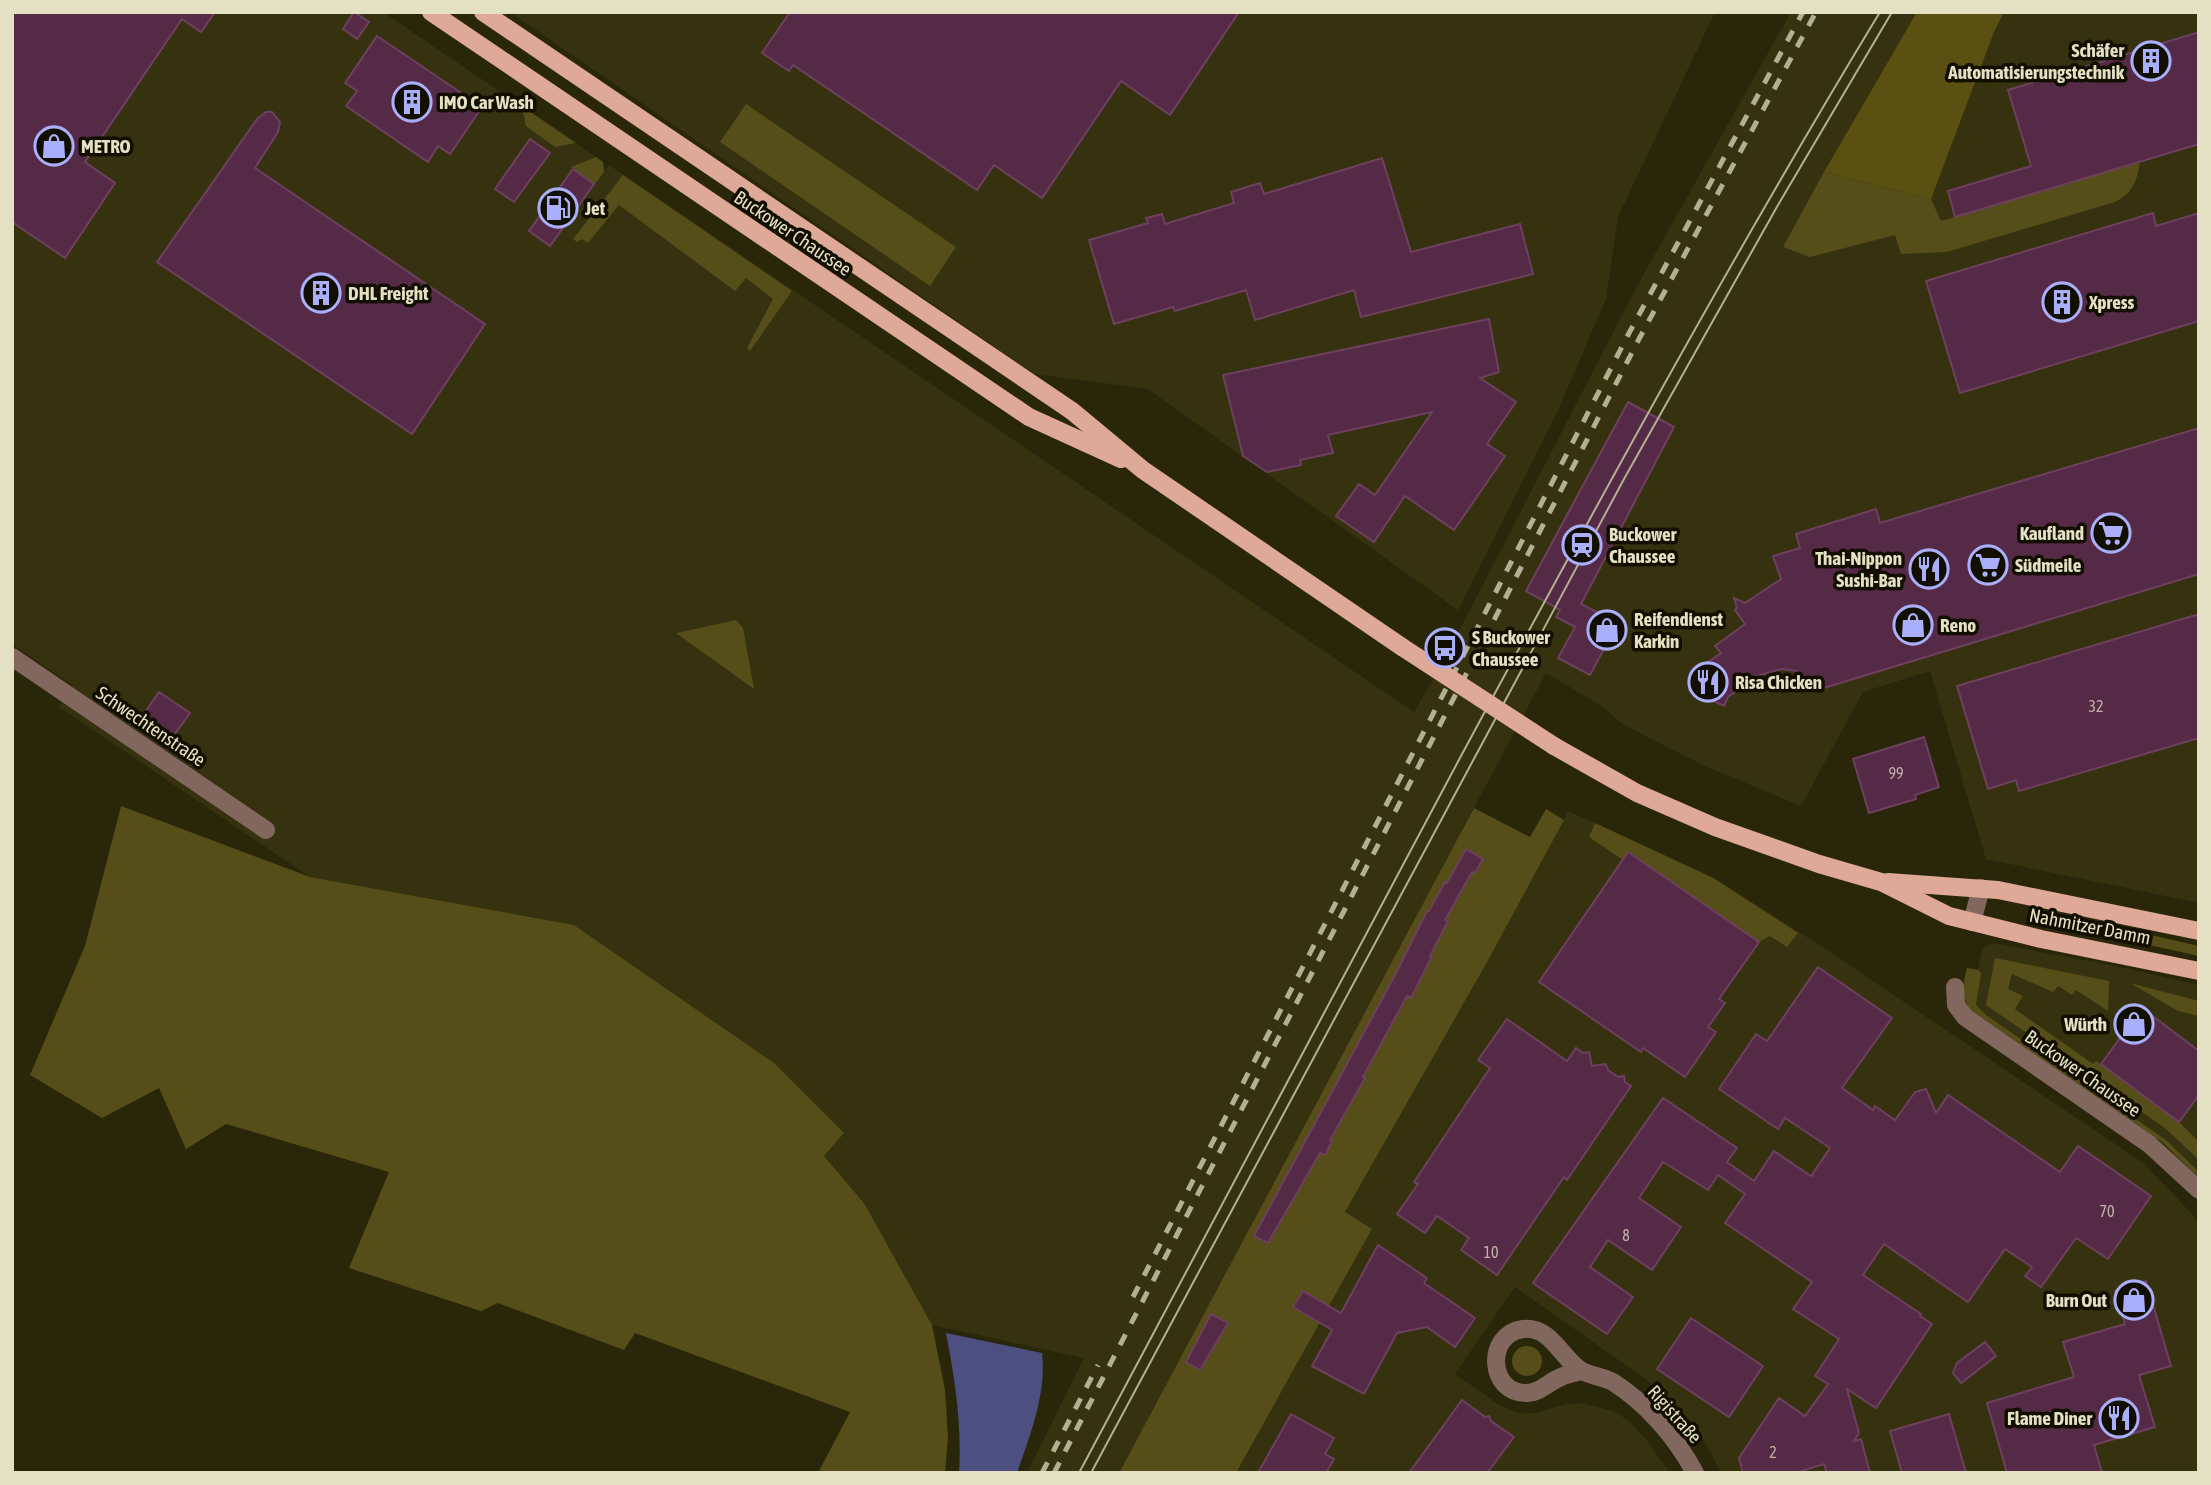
<svg xmlns="http://www.w3.org/2000/svg" width="2211" height="1485" viewBox="0 0 2211 1485" font-family="'Asap Condensed',sans-serif">
  <style>
    .built { fill: #36310f }
    .green { fill: #564e18 }
    .forest { fill: #5a5011 }
    .water { fill: #4c4f80 }
    .building { fill: #552a47; stroke: #6d405e; stroke-width: 2 }
    .lines { fill: none; stroke-linecap: round; stroke-linejoin: round }
    .minor { stroke: #81675e; stroke-width: 18 }
    .major { stroke: #dea996; stroke-width: 18 }
    .tram { stroke: #b3af92; stroke-width: 2 }
    .rail { stroke: #b3af92; stroke-width: 5; stroke-dasharray: 12 12; stroke-linecap: butt }
    .major-bridge { stroke: #dea996; stroke-width: 18 }
    .labels { text-anchor: middle; stroke-width: 7; stroke-linejoin: round; paint-order: stroke }
    .number-label { font-size: 16px; fill: #c0b2a5 }
    .poi-label { font-size: 19px; font-weight: bold; fill: #e4e0c4; stroke: #120e00; text-anchor: start }
    .street-label { font-size: 19px; fill: #e4e0c4; stroke: #120e00 }
  </style>
  <rect width="100%" height="100%" fill="#2a2609"/>
  <g class="built">
    <path d="M12 12H383L603 162 604 171 609 165 1414 712 1441 666 1636 288 1791 12H2199V903L1986 859 1930 671 1863 692 1801 806 1707 767 1659 743 1621 723 1602 706 1546 673 1119 1473H1027L1084 1358 932 1325 864 1203 824 1156 843 1133 774 1063 574 925 310 877 59 707 72 685 12 644Z"/>
    <path d="M510 12H1715L1618 217 1606 299 1560 406 1458 610 1148 389 1034 374Z"/>
    <path d="M1568 811 1709 875 1818 944 2142 1162 2179 1200 2199 1222V1473H1721L1706 1444 1693 1426 1663 1394 1647 1380 1515 1287 1455 1374 1501 1406 1522 1414 1540 1412 1566 1404 1582 1403 1616 1412 1631 1423 1648 1442 1670 1473H1236L1372 1229 1345 1212 1486 964Z"/>
    <path d="M1994 943 2115 966 2199 985V1178L2162 1142 1975 1014 1963 985 1967 968 1978 969 1982 951 1986 946Z"/>
  </g>
  <g class="green">
    <path d="M746 104 956 247 930 286 720 142Z"/>
    <path d="M522 106 576 143 555 147 526 126Z"/>
    <path d="M596 157 603 162 604 172 595 184 571 167Z"/>
    <path d="M2140 162C2137 181 2133 193 2115 202L1947 252 1901 254 1895 235 1810 257 1783 247 1824 172 1931 199 1941 221Z"/>
    <path d="M623 175 792 291 750 351 747 348 773 299 746 278 735 291 619 205 588 243 582 239 577 242 573 239Z"/>
    <path d="M736 620 743 628 754 689 676 633Z"/>
    <path d="M121 806 310 877 574 925 774 1063 844 1133 824 1156 864 1203 932 1325 945 1390 948 1438 945 1473H818L850 1412 635 1333 624 1350 498 1303 481 1311 349 1268 389 1172 226 1124 186 1149 159 1088 102 1118 30 1075 85 946Z"/>
    <path d="M1474 808 1530 837 1546 809 1564 820 1486 964 1345 1212 1372 1229 1236 1473H1119Z"/>
    <path d="M1595 823 1715 879 1798 933 1787 947 1770 936 1759 942 1628 852 1623 860 1589 837Z"/>
    <path d="M2151 935 2199 946V956L2149 945Z"/>
    <path d="M1995 958 2109 981 2108 1011 2076 990 2072 995 2058 986 2053 992 2012 974 2008 989 2023 996 2015 1009 2093 1064 2096 1061 2101 1064 2179 1122 2199 1142V1160L2165 1128 1986 1005Z"/>
    <path d="M1967 968 1978 970 1981 973 1976 1005 1986 1015 2166 1140 2199 1172V1178L2162 1142 1971 1010C1960 996 1963 984 1967 968Z"/>
    <path d="M2130 983 2199 1001V1016L2178 1011Z"/>
    <circle cx="1527" cy="1361" r="15"/>
  </g>
  <path class="forest" d="M1917 12H2004L1994 32 1931 199 1824 172Z"/>
  <path class="water" d="M946 1333 1042 1353C1047 1392 1030 1436 1017 1473H959C962 1425 955 1379 946 1333Z"/>
  <g class="building">
    <path d="M12 12H215L201 32 182 19 85 162 115 183 65 258 12 222Z"/>
    <path d="M354 12 369 22 357 39 343 29Z"/>
    <path d="M790 12H1239L1170 115 1121 81 1042 198 994 165 977 190 793 65 789 71 762 53Z"/>
    <path d="M2199 32V144L1955 217 1948 191 2031 166 2008 90Z"/>
    <path d="M377 36 482 107 450 154 438 146 428 162 346 106 357 91 345 83Z"/>
    <path d="M266 112H272L280 122 278 132 255 168 485 324 412 434 157 262 257 119Z"/>
    <path d="M530 139 550 153 514 202 495 189Z"/>
    <path d="M1382 158 1411 252 1520 224 1533 274 1361 317 1354 290 1255 320 1246 290 1175 311 1173 307 1114 324 1089 240 1148 223 1146 218 1162 214 1165 224 1234 203 1231 192 1260 183 1264 194Z"/>
    <path d="M573 169 594 184 550 246 529 231Z"/>
    <path d="M2153 213 2156 226 2199 213V321L1960 393 1926 281Z"/>
    <path d="M1489 319 1499 372 1480 378 1516 402 1487 444 1505 456 1454 530 1405 496 1374 542 1336 516 1359 484 1375 495 1432 412 1328 435 1333 453 1300 460 1301 465 1267 472 1243 456 1223 375Z"/>
    <path d="M1628 402 1674 427 1581 604 1618 623 1590 675 1558 658 1575 627 1556 617 1560 610 1526 591Z"/>
    <path d="M2199 428V574L1817 690 1812 682 1797 671 1782 669 1760 675 1728 697 1724 706 1689 690 1698 669 1721 653 1715 646 1745 624 1735 610 1737 608 1734 598 1745 603 1781 579 1773 556 1800 548 1796 534 1876 509 1880 523Z"/>
    <path d="M2199 614V738L2019 791 2016 780 1988 789 1957 686Z"/>
    <path d="M159 692 190 713 169 742 139 721Z"/>
    <path d="M1924 737 1939 787 1915 795 1916 799 1869 813 1853 759Z"/>
    <path d="M1466 849 1483 859 1475 873 1472 872 1445 920 1448 921 1430 956H1432L1411 998 1407 996 1363 1077 1365 1078 1330 1140 1332 1141 1325 1155 1320 1153 1268 1243 1254 1236 1395 975 1427 911H1429L1445 882 1447 883Z"/>
    <path d="M1628 852 1759 942 1719 999 1725 1003 1708 1027 1716 1032 1685 1077 1643 1048 1641 1052 1539 982Z"/>
    <path d="M1818 967 1892 1018 1842 1088 1873 1110 1875 1106 1895 1120 1915 1092 1926 1089 1936 1113 1948 1095 2060 1172 2078 1146 2151 1196 2108 1259 2076 1238 2041 1287 2025 1276 2032 1267 2005 1249 1968 1302 1884 1244 1863 1275 1921 1314 1920 1316 1932 1324 1876 1408 1847 1389 1859 1433 1854 1441 1861 1439 1870 1473H1827L1824 1464 1795 1473H1743L1739 1458 1779 1398 1805 1416 1828 1384 1815 1376 1839 1339 1793 1309 1812 1282 1725 1223 1745 1194 1718 1175 1708 1190 1663 1162 1639 1198 1681 1227 1652 1270 1608 1240 1590 1267 1633 1297 1607 1334 1533 1283 1663 1098 1737 1148 1727 1162 1754 1181 1774 1151 1811 1176 1830 1148 1785 1118 1778 1129 1719 1089 1756 1034 1767 1041Z"/>
    <path d="M2142 1008 2199 1051V1095L2179 1122 2101 1064Z"/>
    <path d="M1507 1019 1567 1061 1576 1048 1583 1053 1589 1052 1592 1066 1606 1064 1608 1070 1618 1077 1624 1076 1625 1082 1631 1086 1567 1180 1564 1177 1497 1275 1461 1250 1469 1238 1437 1216 1425 1233 1397 1214 1418 1184 1414 1182 1490 1068 1478 1060Z"/>
    <path d="M1378 1245 1427 1278 1424 1283 1475 1318 1455 1347 1427 1327 1397 1333 1364 1394 1312 1366 1332 1330 1293 1307 1303 1291 1341 1313Z"/>
    <path d="M2146 1281 2171 1366 2139 1375 2155 1427 2094 1445 2102 1473H2007L1987 1403 2074 1377 2063 1342 2125 1324 2115 1291Z"/>
    <path d="M1211 1314 1228 1323 1200 1370 1186 1362Z"/>
    <path d="M1691 1318 1763 1366 1729 1417 1657 1369Z"/>
    <path d="M1985 1342 1996 1356 1961 1383 1953 1373 1957 1363Z"/>
    <path d="M1462 1400 1485 1417 1489 1416 1491 1421 1514 1437 1487 1473H1409Z"/>
    <path d="M1291 1414 1334 1438 1325 1454 1334 1459 1326 1473H1258Z"/>
    <path d="M1949 1414 1966 1473H1902L1890 1431Z"/>
  </g>
  <g class="lines">
    <g class="minor">
      <path d="M12 657 266 830"/>
      <path d="M1972 922 1981 888"/>
      <path d="M1955 987 1956 1005 1965 1017 2149 1144 2199 1190"/>
      <path d="M1581 1371C1575 1373 1567 1374 1561 1377 1548 1382 1542 1392 1527 1393 1488 1394 1485 1334 1523 1329 1552 1326 1561 1359 1582 1371 1592 1376 1603 1377 1613 1382 1647 1404 1676 1437 1695 1473"/>
    </g>
    <g class="major">
      <path d="M431 12 1029 417 1121 459"/>
      <path d="M483 12 1072 411 1143 470 1402 647"/>
      <path d="M1554 746 1637 793 1715 827 1819 864 1881 882 1949 916 2041 939 2199 971"/>
      <path d="M1888 882 1998 890 2199 931"/>
    </g>
    <g class="tram">
      <path d="M1079 1473C1206 1234 1333 995 1461 756 1596 506 1732 256 1880 12"/>
      <path d="M1091 1473 1624 479 1778 205 1892 12"/>
    </g>
    <g class="rail">
      <path d="M1133 1297 1628 335 1803 12"/>
      <path d="M1042 1473 1098 1365"/>
      <path d="M1054 1473 1639 339 1816 12"/>
    </g>
    <path class="major-bridge" d="M1402 647 1554 746"/>
  </g>
  <defs>
    <g id="building-ring" transform="scale(2.0125)"><circle r="9.5" fill="#120e00" stroke="#aaaffb" stroke-width="1.5"/><path d="M-4-6H4V6H1V3H-1V6H-4ZM-2.5-4.3h1.7v1.8h-1.7ZM.8-4.3h1.7v1.8H.8ZM-2.5-1h1.7V.8h-1.7ZM.8-1h1.7V.8H.8Z" fill="#aaaffb"/></g>
    <g id="shop-ring" transform="scale(2.0125)"><circle r="9.5" fill="#120e00" stroke="#aaaffb" stroke-width="1.5"/><path d="M-5-2.5h2.3a2.7 3.5 0 0 1 5.4 0H5L5.5 6h-11ZM-1.5-2.5h3a1.5 2.3 0 0 0-3 0Z" fill="#aaaffb"/></g>
    <g id="fuel-ring" transform="scale(2.0125)"><circle r="9.5" fill="#120e00" stroke="#aaaffb" stroke-width="1.5"/><path d="M-5.5-6h7V0h2V4h1.3V-2.5L3-4.5l.8-.8L6-3V5H2.5V1h-1V6h-7ZM-4.2-4.7v3.2H.2V-4.7Z" fill="#aaaffb"/></g>
    <g id="supermarket-ring" transform="scale(2.0125)"><circle r="9.5" fill="#120e00" stroke="#aaaffb" stroke-width="1.5"/><path d="M-6-5.5h2.5l.6 2H6L4.5 2H-2.5L-4.4-4H-6ZM-1.5 3.2a1.3 1.3 0 1 0 .1 0ZM3 3.2a1.3 1.3 0 1 0 .1 0Z" fill="#aaaffb"/></g>
    <g id="station-ring" transform="scale(2.0125)"><circle r="9.5" fill="#120e00" stroke="#aaaffb" stroke-width="1.5"/><path d="M-3-6H3Q5-6 5-4V2Q5 4 3 4L4.5 6H3L1.5 4h-3L-3 6H-4.5L-3 4Q-5 4-5 2V-4Q-5-6-3-6ZM-3.5-4v3h7v-3ZM-3.5 1v1.5H-2V1ZM2 1v1.5H3.5V1Z" fill="#aaaffb"/></g>
    <g id="restaurant-ring" transform="scale(2.0125)"><circle r="9.5" fill="#120e00" stroke="#aaaffb" stroke-width="1.5"/><path d="M-5-6h1v4h1v-4h1v4h1v-4h1v5L-1.5 .5V6h-2V.5L-5-1ZM5-6V6H3V1.5H1.5Q1.5-4 5-6Z" fill="#aaaffb"/></g>
    <g id="bus-ring" transform="scale(2.0125)"><circle r="9.5" fill="#120e00" stroke="#aaaffb" stroke-width="1.5"/><path d="M-5-6H5V4H4V6H2V4H-2V6H-4V4H-5ZM-3.5-4V0h7V-4ZM-3.5 1.2v1.5H-2V1.2ZM2 1.2v1.5H3.5V1.2Z" fill="#aaaffb"/></g>
  </defs>
  <g fill-rule="evenodd">
    <use href="#building-ring" x="2151" y="61"/>
    <use href="#building-ring" x="412" y="102"/>
    <use href="#shop-ring" x="54" y="146"/>
    <use href="#fuel-ring" x="558" y="208"/>
    <use href="#building-ring" x="321" y="293"/>
    <use href="#building-ring" x="2062" y="302"/>
    <use href="#supermarket-ring" x="2111" y="533"/>
    <use href="#station-ring" x="1582" y="545"/>
    <use href="#supermarket-ring" x="1988" y="565"/>
    <use href="#restaurant-ring" x="1929" y="569"/>
    <use href="#shop-ring" x="1913" y="625"/>
    <use href="#shop-ring" x="1607" y="630"/>
    <use href="#bus-ring" x="1445" y="648"/>
    <use href="#restaurant-ring" x="1708" y="682"/>
    <use href="#shop-ring" x="2134" y="1024"/>
    <use href="#shop-ring" x="2134" y="1300"/>
    <use href="#restaurant-ring" x="2119" y="1418"/>
  </g>
  <g class="labels">
    <g class="number-label">
      <text x="2096" y="712">32</text>
      <text x="1896" y="779">99</text>
      <text x="2107" y="1217">70</text>
      <text x="1626" y="1241">8</text>
      <text x="1491" y="1258">10</text>
      <text x="1773" y="1458">2</text>
    </g>
    <g class="poi-label">
      <text x="2124" y="57" text-anchor="end">Schäfer<tspan x="2124" dy="22">Automatisierungstechnik</tspan></text>
      <text x="439" y="109">IMO Car Wash</text>
      <text x="81" y="153">METRO</text>
      <text x="585" y="215">Jet</text>
      <text x="348" y="300">DHL Freight</text>
      <text x="2089" y="309">Xpress</text>
      <text x="2084" y="540" text-anchor="end">Kaufland</text>
      <text x="1609" y="541">Buckower<tspan x="1609" dy="22">Chaussee</tspan></text>
      <text x="1902" y="565" text-anchor="end">Thai-Nippon<tspan x="1902" dy="22">Sushi-Bar</tspan></text>
      <text x="2015" y="572">Südmeile</text>
      <text x="1634" y="626">Reifendienst<tspan x="1634" dy="22">Karkin</tspan></text>
      <text x="1940" y="632">Reno</text>
      <text x="1472" y="644">S Buckower<tspan x="1472" dy="22">Chaussee</tspan></text>
      <text x="1735" y="689">Risa Chicken</text>
      <text x="2107" y="1031" text-anchor="end">Würth</text>
      <text x="2107" y="1307" text-anchor="end">Burn Out</text>
      <text x="2092" y="1425" text-anchor="end">Flame Diner</text>
    </g>
    <g class="street-label">
      <text transform="translate(793 233) rotate(34)" y="7">Buckower Chaussee</text>
      <text transform="translate(151 726) rotate(34)" y="7">Schwechtenstraße</text>
      <text transform="translate(2090 926) rotate(11)" y="7">Nahmitzer Damm</text>
      <text transform="translate(2083 1073) rotate(35)" y="7">Buckower Chaussee</text>
      <text transform="translate(1675 1414) rotate(48)" y="7">Rigistraße</text>
    </g>
  </g>
  <rect width="2211" height="1485" fill="none" stroke="#e4e0c4" stroke-width="28"/>
</svg>
